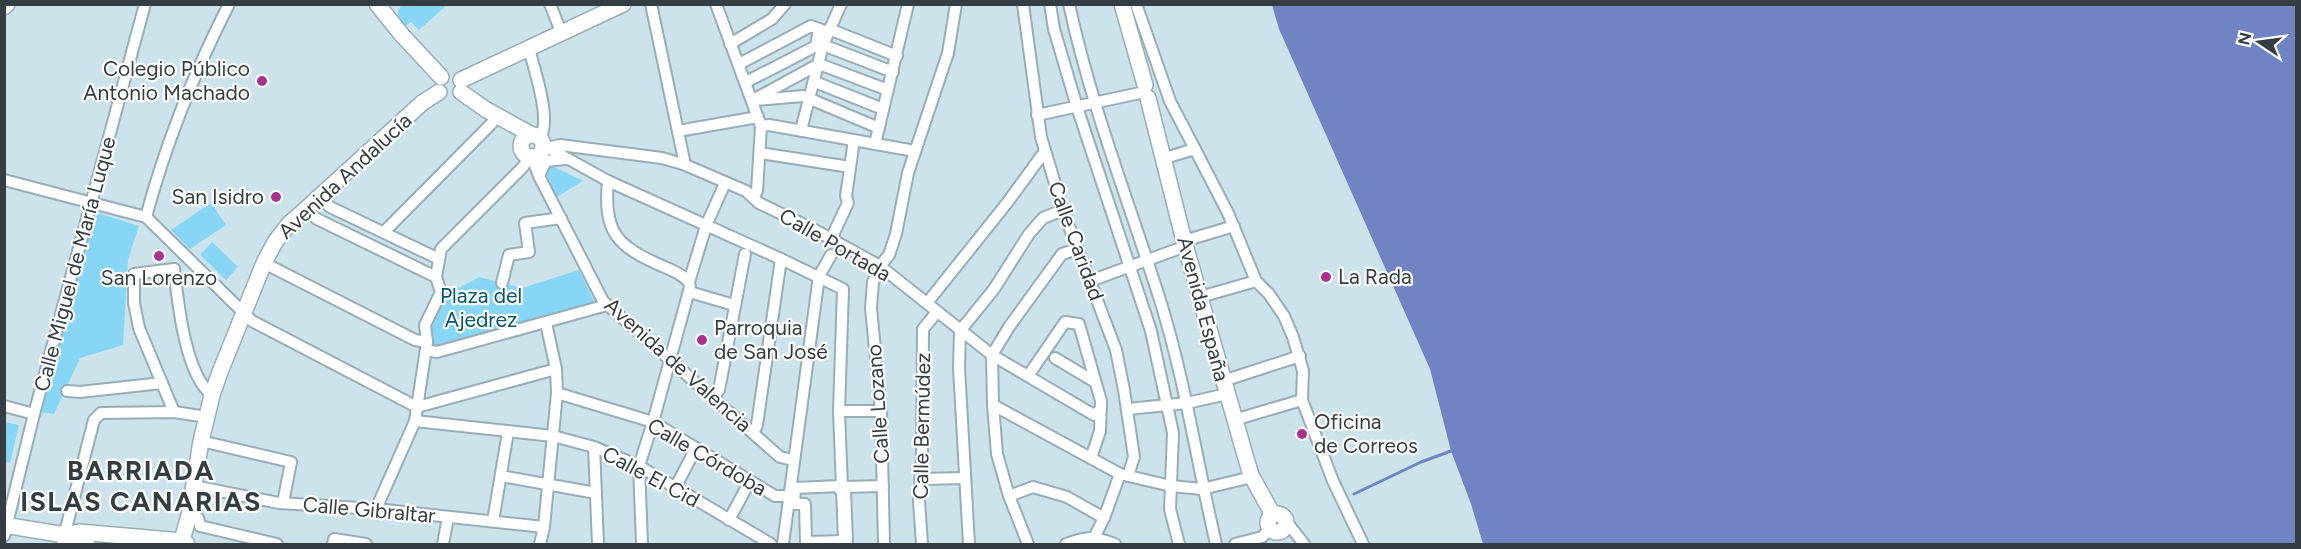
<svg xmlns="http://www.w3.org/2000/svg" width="2301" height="549" viewBox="0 0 2301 549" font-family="Figtree,sans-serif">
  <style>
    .green { fill: #87d6f5 }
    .water { fill: #7084c4 }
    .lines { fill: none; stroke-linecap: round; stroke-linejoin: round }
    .stream { stroke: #7084c4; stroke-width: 3 }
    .street-casing { stroke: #98adb6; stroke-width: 14 }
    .secondary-casing { stroke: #98adb6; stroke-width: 18 }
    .street { stroke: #fff; stroke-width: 10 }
    .secondary { stroke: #fff; stroke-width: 15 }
    .poi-dot { fill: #a7338e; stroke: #fff; stroke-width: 2 }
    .labels { text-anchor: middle; stroke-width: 4.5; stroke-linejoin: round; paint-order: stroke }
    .poi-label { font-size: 21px; fill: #343d41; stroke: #fff; text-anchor: start }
    .street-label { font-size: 21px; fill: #343d41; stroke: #fff }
    .park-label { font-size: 21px; fill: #03556c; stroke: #fff }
    .district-label { font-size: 27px; font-weight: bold; letter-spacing: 1.5px; fill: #343d41; stroke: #fff }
  </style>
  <rect width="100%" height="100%" fill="#cde3ec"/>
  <g class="green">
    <path d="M402 5V4L447 5 419 30 411 22 406 26C399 18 394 13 402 5Z"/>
    <path d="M549 167H554L583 181 557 197 545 172Z"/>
    <path d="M211 203 226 225 190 249 171 230Z"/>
    <path d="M95 212 139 226 128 260 123 345 80 358 54 414 38 412Z"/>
    <path d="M212 242 238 267 226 280 200 255Z"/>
    <path d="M579 270 596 305 433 349 429 330 448 294 479 277 522 288Z"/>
    <path d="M5 422 19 425 10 463 5 462Z"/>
  </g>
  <path class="water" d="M1272 5H2296V544H1483L1471 504 1451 451 1430 369 1279 29Z"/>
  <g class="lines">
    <path class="stream" d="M1354 494 1421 462 1451 451"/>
    <g class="street-casing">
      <g id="street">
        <path d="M550 4 561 32"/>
        <path d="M651 4 684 160 683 164"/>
        <path d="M716 4 761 126 757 191 753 197"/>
        <path d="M1023 4 1041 137 1063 210 1116 350 1124 390 1134 457 1128 476"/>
        <path d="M1050 4 1054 29 1077 107 1151 331 1173 433 1170 509 1179 544"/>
        <path d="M1069 4C1091 106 1129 202 1160 300 1185 380 1197 463 1216 544"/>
        <path d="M1136 4 1170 101 1228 213 1256 281 1269 294 1284 316 1293 337 1303 371 1302 400 1333 481 1363 544"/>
        <path d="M829 29 897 56"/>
        <path d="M730 44 772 19 785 4"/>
        <path d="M823 45 893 72"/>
        <path d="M529 48C534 70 552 119 540 138"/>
        <path d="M739 64 811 26 827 32"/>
        <path d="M746 82 816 46 819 29"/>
        <path d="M815 82 883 109"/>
        <path d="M753 100 819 64 888 90"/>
        <path d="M756 100 803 96 879 128"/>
        <path d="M1037 115 1140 93"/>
        <path d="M761 126 769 125 915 151"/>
        <path d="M801 130 823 45 841 4"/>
        <path d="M678 131 758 117"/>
        <path d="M875 144 908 4"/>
        <path d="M545 146 608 181 781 259 843 289 839 411 844 540"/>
        <path d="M541 153 551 147 560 145 662 158 683 164 746 191 759 203 815 230 880 266 992 355 1094 415 1101 409"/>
        <path d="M760 153 850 167"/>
        <path d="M532 157 539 176 603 301 780 457 793 460"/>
        <path d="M1168 157 1195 149"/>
        <path d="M539 176 546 161 565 159"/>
        <path d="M4 180 146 217 252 321 417 407"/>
        <path d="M608 181C603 232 617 246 660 265 671 270 681 273 689 282"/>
        <path d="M320 197 330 207 439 259"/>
        <path d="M306 209 317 219 436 277"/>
        <path d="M146 217C166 142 194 73 229 4"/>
        <path d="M709 219 725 183"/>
        <path d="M384 232 492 123 494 118"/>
        <path d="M831 239 848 203 846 196 854 140"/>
        <path d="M1184 241 1234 226"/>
        <path d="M264 263 415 340 427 342"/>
        <path d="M174 269 134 274V303L139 328 174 412"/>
        <path d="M174 269C178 302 185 375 212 395"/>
        <path d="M1090 281 1186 246"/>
        <path d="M502 283 509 255 529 252 525 223 561 218"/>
        <path d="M688 294 693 293 734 305"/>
        <path d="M1200 297 1256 281"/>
        <path d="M927 303 1007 203 1045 151"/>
        <path d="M426 350 437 352 607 305"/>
        <path d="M1055 358 1095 382"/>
        <path d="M1028 376 1065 322 1079 324 1101 401 1100 431 1091 458"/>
        <path d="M1223 381 1300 356"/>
        <path d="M67 391 80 392 162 383"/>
        <path d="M557 393 653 422 775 496H788"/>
        <path d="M713 397 719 390 745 254"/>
        <path d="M993 405 1120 474 1171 486 1202 489 1252 477"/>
        <path d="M4 406 34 414"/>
        <path d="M417 407 556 369"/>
        <path d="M1128 409 1187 403 1227 394"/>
        <path d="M839 411H881"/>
        <path d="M1234 420 1302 400"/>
        <path d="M415 421 553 436 594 447 639 466 771 544"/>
        <path d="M753 433 757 425 781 259"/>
        <path d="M201 441 291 462 283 503"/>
        <path d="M594 447 598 544"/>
        <path d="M501 476 596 493"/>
        <path d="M922 479 964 478"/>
        <path d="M194 486 279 503 376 509 544 527"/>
        <path d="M840 486V490H845L847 541 806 542 805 504H794L795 488Z"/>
        <path d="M843 487 883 486"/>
        <path d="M675 488 696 448"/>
        <path d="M1009 496 1033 487 1067 497 1104 518"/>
        <path d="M376 509 415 421 427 342 425 325 441 292 436 277 441 249 522 168 530 157"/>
        <path d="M189 515 198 518 200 526 277 544"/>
        <path d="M729 520 750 481"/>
        <path d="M493 521 508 432"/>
        <path d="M1286 521 1304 544"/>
        <path d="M4 536 34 414 145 4"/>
        <path d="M62 544 94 420 101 413 174 412 207 417"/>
        <path d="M333 544 334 539 366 544"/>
        <path d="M443 544 448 517"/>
        <path d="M540 544 544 527 557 393 556 369 546 323"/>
        <path d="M642 544 639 466 653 422 690 287 689 282 706 226"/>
        <path d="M783 544 819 276 831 255"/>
        <path d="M884 544 881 411 871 308 873 282 880 266 889 255 896 234 908 173 948 53 956 4"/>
        <path d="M922 544 919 501 922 456 923 329 937 312"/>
        <path d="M969 544 959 368 960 331 994 289 1029 234 1043 218 1063 210"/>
        <path d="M1028 544 1009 496 997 454 993 405 992 355 1009 327 1062 254 1077 249"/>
        <path d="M1066 544C1089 536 1092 536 1115 544"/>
        <path d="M1091 544 1104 518 1120 474"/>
        <path d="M1235 544 1262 537 1270 529"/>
      </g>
    </g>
    <g class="secondary-casing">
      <g id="secondary">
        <path d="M377 4 402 35 441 77"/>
        <path d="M1122 4 1145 85"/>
        <path d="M4 7 7 4"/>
        <path d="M461 80 623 4"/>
        <path d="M461 92 485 109 532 135"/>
        <path d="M1148 98 1184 241 1245 455 1251 475 1273 515"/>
        <circle cx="532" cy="146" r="11"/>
        <circle cx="1277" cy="523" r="9"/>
        <path d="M4 525 65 535 87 544"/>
        <path d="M65 535 79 532 183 541 187 544"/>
        <path d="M181 544 189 515 201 441 212 395 220 372 264 263 275 242 289 224 306 209 422 103 439 92"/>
      </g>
    </g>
    <use href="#street" class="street"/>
    <use href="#secondary" class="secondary"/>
  </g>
  <g class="poi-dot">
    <circle cx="262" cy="81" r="6"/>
    <circle cx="276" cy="197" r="6"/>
    <circle cx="159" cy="256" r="6"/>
    <circle cx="1326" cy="277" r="6"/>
    <circle cx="702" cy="340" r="6"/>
    <circle cx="1302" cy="434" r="6"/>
  </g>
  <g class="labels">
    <g class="poi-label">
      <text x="250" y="76" text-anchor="end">Colegio Público<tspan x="250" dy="24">Antonio Machado</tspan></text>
      <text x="264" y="204" text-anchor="end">San Isidro</text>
      <text x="1338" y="284">La Rada</text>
      <text x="159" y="285" text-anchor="middle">San Lorenzo</text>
      <text x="714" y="335">Parroquia<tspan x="714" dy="24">de San José</tspan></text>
      <text x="1314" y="429">Oficina<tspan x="1314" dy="24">de Correos</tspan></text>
    </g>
    <g class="street-label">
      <text transform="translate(345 176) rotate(-43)" y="7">Avenida Andalucía</text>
      <text transform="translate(1076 241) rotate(70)" y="7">Calle Caridad</text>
      <text transform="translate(835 245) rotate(30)" y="7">Calle Portada</text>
      <text transform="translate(75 264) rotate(-75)" y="7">Calle Miguel de María Luque</text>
      <text transform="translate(1203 309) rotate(75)" y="7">Avenida España</text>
      <text transform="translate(678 365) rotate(42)" y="7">Avenida de Valencia</text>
      <text transform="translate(878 404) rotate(-94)" y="7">Calle Lozano</text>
      <text transform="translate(922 426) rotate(-89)" y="7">Calle Bermúdez</text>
      <text transform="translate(707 457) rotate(30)" y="7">Calle Córdoba</text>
      <text transform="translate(651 477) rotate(28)" y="7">Calle El Cid</text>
      <text transform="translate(369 510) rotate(5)" y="7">Calle Gibraltar</text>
    </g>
    <g class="park-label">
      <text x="481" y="303">Plaza del<tspan x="481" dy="24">Ajedrez</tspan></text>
    </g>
    <g class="district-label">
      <text x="141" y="480">BARRIADA<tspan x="141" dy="31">ISLAS CANARIAS</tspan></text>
    </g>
  </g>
  <rect width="2301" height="549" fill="none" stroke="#343d41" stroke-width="12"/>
  <g transform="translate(2259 42) rotate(283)" stroke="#ffffff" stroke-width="4.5" paint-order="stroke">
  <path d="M0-4.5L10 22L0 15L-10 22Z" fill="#343d41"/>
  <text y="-9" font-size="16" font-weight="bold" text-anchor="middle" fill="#343d41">N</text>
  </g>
</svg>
